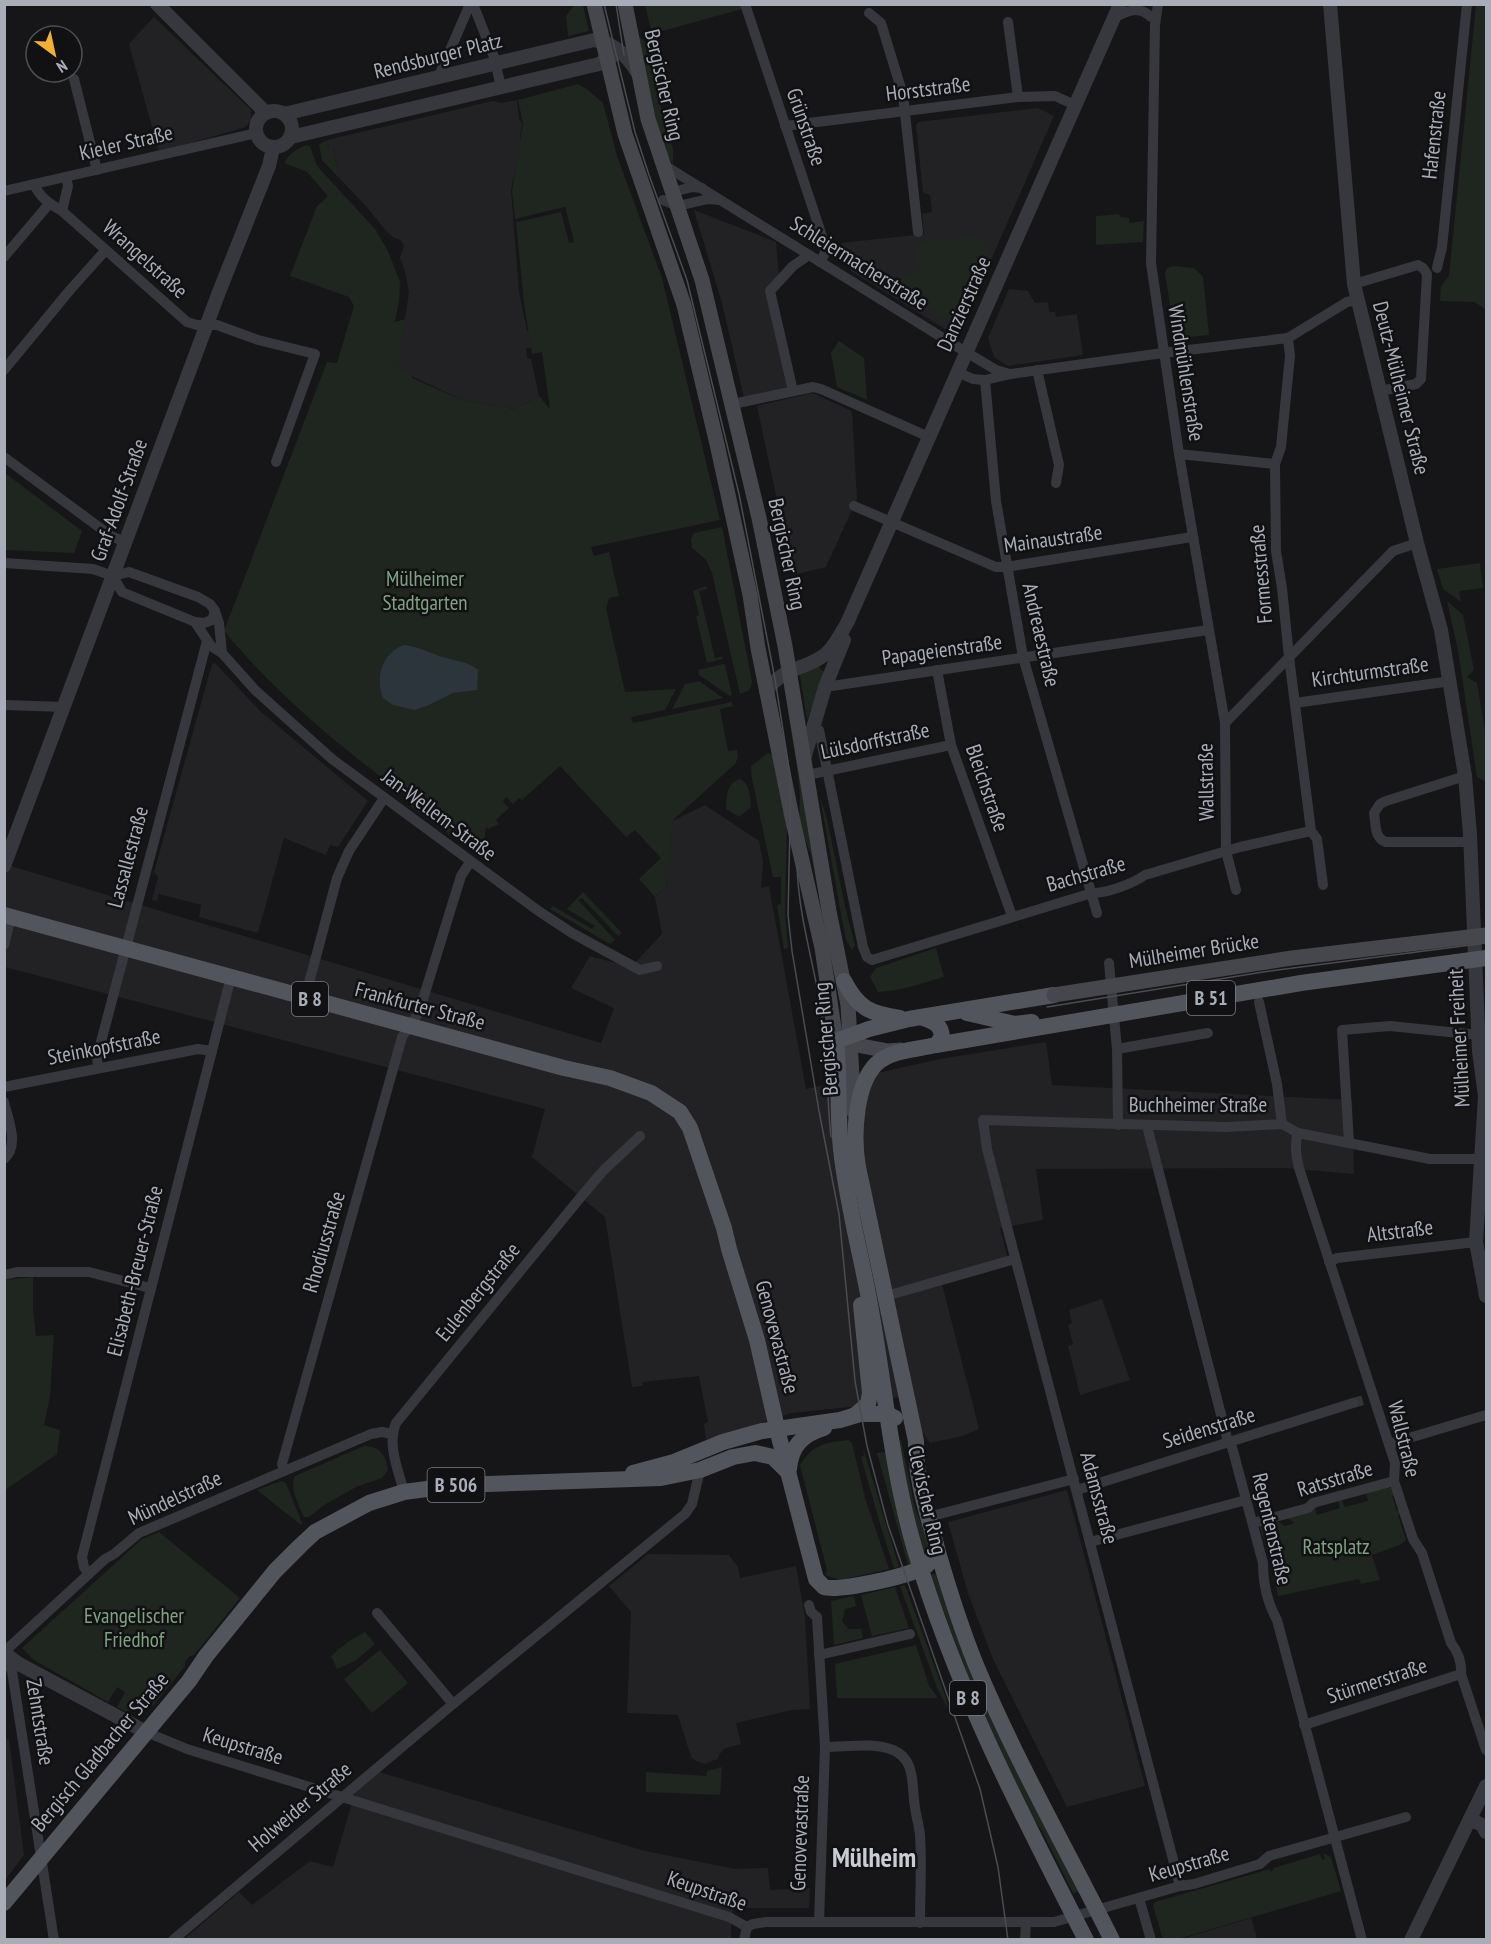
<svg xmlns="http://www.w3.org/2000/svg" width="1491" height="1944" viewBox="0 0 1491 1944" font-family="'PT Sans Narrow',sans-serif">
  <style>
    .built { fill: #222225 }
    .green { fill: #1e261f }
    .water { fill: #2c353c }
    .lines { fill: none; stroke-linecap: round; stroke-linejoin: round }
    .minor-tunnel { stroke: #333438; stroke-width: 10; stroke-dasharray: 10 5; stroke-linecap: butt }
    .minor { stroke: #37383d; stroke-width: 10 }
    .tertiary { stroke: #37383d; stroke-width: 14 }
    .secondary { stroke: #45474d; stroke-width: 15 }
    .primary { stroke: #53555c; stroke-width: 16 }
    .tram { stroke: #4a4c52; stroke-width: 1.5 }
    .rail { stroke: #4a4c52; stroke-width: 3; stroke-dasharray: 8 6; stroke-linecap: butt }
    .secondary-bridge { stroke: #45474d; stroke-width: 15 }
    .primary-bridge { stroke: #53555c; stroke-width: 16 }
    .labels { text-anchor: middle; stroke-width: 5; stroke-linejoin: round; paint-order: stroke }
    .shield { fill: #111113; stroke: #7b7e86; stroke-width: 1.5 }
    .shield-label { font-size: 20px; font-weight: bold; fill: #a8adb8 }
    .street-label { font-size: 21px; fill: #a8adb8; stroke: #111113 }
    .park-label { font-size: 21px; fill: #7fa381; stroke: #111113 }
    .district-label { font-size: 27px; font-weight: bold; fill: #c9ccd4; stroke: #111113 }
  </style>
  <rect width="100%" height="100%" fill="#161618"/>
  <g class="built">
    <path d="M154 17 251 110V120L246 127 159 152 129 44Z"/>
    <path d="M517 100 519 119 522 123 518 158 511 190 519 292 527 331H533L534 348H526L527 358 531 359 539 396 514 409 462 400 397 369 409 293 406 275 400 257 404 246 401 240 394 238 388 233 366 206 340 179 333 149H329L327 140 493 101 501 103Z"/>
    <path d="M1038 108 1054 116 960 331 953 334 851 271 841 243 924 234 922 214 932 212 930 195 923 193 916 125 918 122Z"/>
    <path d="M694 210 776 242 779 276 765 291 789 387 744 398 722 303Z"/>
    <path d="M1009 289 1028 291 1035 303 1048 302 1049 312H1055L1056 317 1077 314 1083 355 1008 366 994 357 988 338Z"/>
    <path d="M812 393 852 411 857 499 826 567 793 575 757 406Z"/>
    <path d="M215 663 261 712 368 801 338 847 330 845 326 855 284 838 258 933 199 917 201 905 159 894 157 901 152 900 158 877 154 872 212 664Z"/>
    <path d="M705 805 759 841 763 862 761 888 769 886 806 1089 940 1059 1046 1042 1052 1085 1352 1100 1354 1174 1283 1168 1036 1169 1043 1220 1000 1228 1007 1256 942 1284 979 1429 962 1436 930 1443 898 1397 850 1407 792 1413 706 1440 704 1424 708 1422 699 1376 643 1382 642 1386 632 1387 605 1217 532 1157 545 1109 5 967 4 864 601 1043 614 1008 571 988 590 956 631 967 662 934 655 897 667 886 664 861 670 844 672 821Z"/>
    <path d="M1102 1299 1130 1380 1080 1395 1068 1346 1073 1344 1068 1325 1072 1323 1069 1310Z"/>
    <path d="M1067 1490 1145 1786 1067 1807 993 1659 968 1593 948 1522Z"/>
    <path d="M648 1554 729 1555 738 1567 740 1578 796 1566 805 1617 810 1709 792 1710 736 1723 741 1744 723 1749 717 1759 705 1764 696 1761 691 1757 678 1715 627 1713 631 1612 609 1586Z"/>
    <path d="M9 1739 24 1855 5 1880 4 1740Z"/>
    <path d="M379 1772 645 1851 735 1869 768 1868 770 1890 810 1888 809 1908H734L731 1916V1939L183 1940 239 1892 252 1905 310 1861 333 1867 355 1793Z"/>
    <path d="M1251 1918 1257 1939 1178 1940Z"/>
  </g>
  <g class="green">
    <path d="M574 5H583L589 31 568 36 566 16Z"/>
    <path d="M645 5H1108L1107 6 756 5 652 34Z"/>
    <path d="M1476 5H1486V310L1475 302 1440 301 1441 286 1449 276Z"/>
    <path d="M636 33 648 45 663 117 673 149V165C650 127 646 76 636 33Z"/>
    <path d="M578 84 588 90 603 103 617 156 662 278 720 520 591 547 594 556 609 552 619 596 609 598 606 608 625 692 676 689 665 710 631 717 633 723 732 702 733 706 720 709 728 751 737 750 738 758 735 764 673 820 670 844 674 847 668 855 673 858 665 870 667 886 655 897 639 879 661 858 635 830 626 837 560 766 522 800 519 798 513 804 506 797 503 802 509 808 496 820 499 824 488 829 486 827 483 851 473 844 470 849 410 806 411 799C342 749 279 697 224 631L327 362 337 363 354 306 349 297 290 276 317 206 328 196 307 172 284 163C289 154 297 148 307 145L310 146 317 166 375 229 388 251 400 282 399 301 395 322 405 319 398 369 411 371 412 378 462 400 514 409 539 396 550 409 542 352 532 354 524 304 516 222 561 212 569 243 574 242 565 206 564 207 515 219 512 191 523 123 518 100Z"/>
    <path d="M327 140 329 149H333L340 179 322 160 319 144Z"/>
    <path d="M1119 214 1120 217 1129 218V223L1144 221 1143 242 1096 245V216Z"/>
    <path d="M980 236 991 249 959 318 960 319 957 326 896 288 904 275 919 271 915 242Z"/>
    <path d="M1173 266 1194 268 1203 277 1209 335 1189 337 1174 329 1165 274 1167 268Z"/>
    <path d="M839 341 864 358 867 400 837 387 831 353Z"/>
    <path d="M5 473 82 531 74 553 5 550Z"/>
    <path d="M722 527 752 682 750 690 740 694 712 573 706 560 692 548 691 539 694 533Z"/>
    <path d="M1480 563 1483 588 1459 591 1461 602 1443 589 1437 569Z"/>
    <path d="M706 586 707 589 699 591 715 658 723 656 722 659 707 663 696 616 699 615 693 591Z"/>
    <path d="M1447 601 1463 615 1474 670 1467 677 1477 683 1486 737V782L1477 777 1458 650Z"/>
    <path d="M723 664 725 665 732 695 730 696 699 675 698 670Z"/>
    <path d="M818 664 821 670 825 672 807 720 800 675Z"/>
    <path d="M783 678 828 942 811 855 799 823 800 797 798 775Z"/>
    <path d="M699 681 723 698 672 709 685 684Z"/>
    <path d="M768 753 774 756 787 820 785 913 788 948 784 949 777 905 781 904V877H773L752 779 751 766Z"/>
    <path d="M740 779C750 783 750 797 751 807L739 817 726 809C727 797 726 783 740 779Z"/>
    <path d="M820 797 827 819 846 911 855 945 852 950 846 940 841 914Z"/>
    <path d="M583 892 622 933 618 936 582 898 578 900 615 940 610 944 550 909 553 906 592 929 595 926 567 909Z"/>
    <path d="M936 948 944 977C923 983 901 991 878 992L870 977 876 968Z"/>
    <path d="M33 1277V1309L36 1336 54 1335 50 1396 44 1425 60 1430 57 1454 5 1490V1280Z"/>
    <path d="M849 1440 852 1443 865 1498 889 1569 840 1580 825 1575 827 1570 800 1465C814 1443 825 1443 849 1440Z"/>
    <path d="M901 1440 915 1507 928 1542 926 1550 922 1551 897 1441Z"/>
    <path d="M364 1446C380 1446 386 1455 388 1470L382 1478 356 1487 324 1505 309 1517H304C299 1505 289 1488 295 1476Z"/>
    <path d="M863 1448 899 1567 894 1568 881 1527 861 1457 864 1456Z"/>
    <path d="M885 1452 900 1522 912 1564 908 1565 877 1453Z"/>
    <path d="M281 1481 286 1483 302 1523 301 1525 257 1490Z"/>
    <path d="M1387 1486 1394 1490 1396 1495 1392 1496 1397 1511 1400 1510 1402 1514 1398 1515 1406 1540 1400 1545 1372 1555 1380 1580 1361 1584 1359 1579 1278 1596 1273 1576 1275 1574 1259 1525 1277 1521 1285 1526 1295 1523 1287 1518 1314 1506 1317 1515 1340 1508 1338 1501 1342 1500 1345 1507 1368 1501 1366 1492Z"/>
    <path d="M159 1532 240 1598 194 1655 190 1656 185 1662V1666L153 1706 141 1697 128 1713 117 1707 125 1692 117 1687 108 1702 34 1660 22 1648 142 1539Z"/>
    <path d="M937 1573 1081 1891 1073 1893 1042 1831 1028 1812 977 1701 930 1575Z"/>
    <path d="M905 1585 946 1698 948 1709 938 1690 900 1586Z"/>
    <path d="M895 1587 909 1628 872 1636 861 1595Z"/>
    <path d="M854 1596 856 1606 845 1609 842 1621 848 1629H861L863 1638 834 1645 831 1601Z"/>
    <path d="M365 1632 375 1644 355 1661 337 1669 331 1656 349 1641Z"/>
    <path d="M916 1645 929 1686 938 1698H837L835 1664Z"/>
    <path d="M380 1650 408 1683 372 1713 344 1679Z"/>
    <path d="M722 1767 720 1795 646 1792V1772L706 1776 707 1771Z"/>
    <path d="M1323 1853 1331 1857 1341 1891 1178 1939H1163L1153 1906 1155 1902 1270 1869 1271 1872 1274 1868 1320 1854 1322 1860 1325 1859Z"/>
  </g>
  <path class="water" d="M404 645C420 647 432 654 446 658 459 662 467 661 478 670L477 690 453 693 429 705 415 710 393 705 383 698C375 677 382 653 404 645Z"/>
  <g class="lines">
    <path class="minor-tunnel" d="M1353 1403 1367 1399"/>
    <g class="minor">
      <path d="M473 4 494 57 501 87"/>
      <path d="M745 4 822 236 826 251 820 262"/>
      <path d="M1158 4 1155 25 1151 263 1179 454 1225 723 1226 851 1236 890"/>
      <path d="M869 13 881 23 903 95 918 232"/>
      <path d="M1113 18C1127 11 1139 5 1151 17"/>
      <path d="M1008 22 1018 97"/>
      <path d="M438 78 470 4"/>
      <path d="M74 79 97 170"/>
      <path d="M785 126 1018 97 1055 96 1075 105"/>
      <path d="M664 165 951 343 996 370 1010 374"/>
      <path d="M34 184C40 198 50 204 62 211L187 322 197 325H217L258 340 315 354 276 462"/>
      <path d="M4 191 256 133"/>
      <path d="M673 192 692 187 702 188"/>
      <path d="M663 200 678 206 708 199 720 200"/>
      <path d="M62 211 68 186 66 177"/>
      <path d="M4 257 49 204"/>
      <path d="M1437 268 1442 247 1467 4"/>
      <path d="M1354 284 1418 265 1423 268 1427 274 1421 379 1416 384 1380 391"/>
      <path d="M1288 338 1290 356 1281 447 1275 464 1276 551 1282 588 1289 657 1311 831 1317 839 1323 885"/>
      <path d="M4 370 70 290 105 251"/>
      <path d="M1037 370 1059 465 1056 483"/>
      <path d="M957 372 973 379 985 380 1011 374 1163 353 1288 338 1347 302 1357 300"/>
      <path d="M985 380 996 501 1023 657 1097 913"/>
      <path d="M793 391 770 291 793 266 809 255"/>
      <path d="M733 404 813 387 821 389 929 437"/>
      <path d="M1179 454 1275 464"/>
      <path d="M4 457 111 536 125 542"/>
      <path d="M854 506 996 567H1006L1192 537"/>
      <path d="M4 563 93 569 113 576 129 572 198 597 210 604 215 611 219 623 222 653"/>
      <path d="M113 576 122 592 195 622 204 623 212 620 215 611"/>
      <path d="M195 622 211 646 222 653 255 690 332 759 540 912 572 933 640 970 657 966"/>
      <path d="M937 670 951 745 1012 916"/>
      <path d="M825 687 1208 630"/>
      <path d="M1295 703 1451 681"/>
      <path d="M4 705 64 707"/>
      <path d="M1225 723 1393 551 1417 543"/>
      <path d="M813 728 819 730 863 947 867 957 872 960 1092 893C1108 893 1132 884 1145 875L1240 847 1311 831"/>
      <path d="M807 775 951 745"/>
      <path d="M1465 776 1386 801 1380 804 1374 813C1376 824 1374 838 1386 842H1470"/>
      <path d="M4 945 11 917"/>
      <path d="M1109 963 1117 1049 1118 1125"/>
      <path d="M305 998 337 878 349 851 384 798"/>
      <path d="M1259 1002 1277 1084 1282 1124"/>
      <path d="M1117 1049 1208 1033"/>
      <path d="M98 1068 97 1057 207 641"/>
      <path d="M4 1087 198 1049 212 1051"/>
      <path d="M4 1102C8 1120 20 1145 4 1159"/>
      <path d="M1147 1126 1227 1438 1232 1447 1263 1563C1263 1583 1267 1602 1277 1620L1362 1940"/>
      <path d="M1298 1133C1294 1144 1296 1156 1299 1168L1395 1463 1394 1481 1413 1539 1422 1553 1451 1643C1458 1652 1462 1662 1461 1674L1486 1750"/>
      <path d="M1349 1143 1342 1030 1390 1026 1478 1035"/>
      <path d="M1329 1262 1337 1258 1476 1242"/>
      <path d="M4 1275 17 1272H89L150 1288"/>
      <path d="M886 1296 1015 1259"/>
      <path d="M1389 1444 1486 1415"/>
      <path d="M284 1471 282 1464 402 1037 419 1012 461 876 470 862"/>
      <path d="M1077 1490 1353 1403"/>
      <path d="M404 1492C398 1469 387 1445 396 1423L580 1198 603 1171 640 1136"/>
      <path d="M928 1517 1074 1479"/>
      <path d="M1253 1523 1308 1508 1313 1503 1394 1481"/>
      <path d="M1090 1542 1246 1500"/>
      <path d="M89 1574 84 1567 82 1557 231 977"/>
      <path d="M809 1605 811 1612 817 1617 825 1747 819 1922"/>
      <path d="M377 1613 453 1704"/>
      <path d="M4 1652 105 1559 114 1554 139 1533 371 1434 382 1432 392 1434"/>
      <path d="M4 1654 12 1671 54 1940"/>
      <path d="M819 1655 910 1634"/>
      <path d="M1304 1725 1461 1674"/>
      <path d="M146 1732 187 1749 729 1917 747 1927"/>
      <path d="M825 1747C846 1747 873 1742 893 1750 917 1760 911 1787 915 1807 916 1816 919 1825 920 1835 922 1864 920 1893 920 1923"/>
      <path d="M1180 1886 1011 1242 987 1149 983 1120 1226 1127 1282 1124 1298 1133 1430 1159H1481"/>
      <path d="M1139 1898 1151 1940"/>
      <path d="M747 1927 753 1924 766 1922H1054L1180 1886 1194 1884 1260 1864 1269 1856 1406 1817"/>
      <path d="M173 1940 453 1704 685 1514 692 1504 700 1470"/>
      <path d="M744 1940 747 1927"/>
      <path d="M1025 1940 1026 1922"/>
    </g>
    <g class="tertiary">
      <path d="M157 4 266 113"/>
      <path d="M1330 4 1354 284 1417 543 1441 630 1465 776 1470 834 1479 1051 1485 1096 1476 1242 1486 1296"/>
      <circle cx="274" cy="129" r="18"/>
      <path d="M284 114 594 40C614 43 627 55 637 72"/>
      <path d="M291 137 599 64 614 55"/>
      <path d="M766 691C786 664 806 671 827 653 836 644 842 632 848 621L1120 4"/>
      <path d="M804 759 825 687 844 640"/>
      <path d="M4 866 219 292 269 166 273 148"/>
      <path d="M4 1653 19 1664 146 1732"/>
      <path d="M1470 1819 1482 1825 1486 1832"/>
      <path d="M1411 1940 1486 1786"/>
    </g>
    <g class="secondary">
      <path d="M594 4 625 134 684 305 717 444 750 595 758 648 792 817 822 948 836 1041 888 1051 901 1050"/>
      <path d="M625 4 648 119 702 280 759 518 785 646 829 911 848 1005 854 1112"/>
    </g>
    <g class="primary">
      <path d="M4 915 564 1068 610 1078 651 1093 680 1112 690 1128 724 1228 729 1249 757 1340 780 1441 816 1579 824 1587C838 1592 916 1575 927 1565 934 1559 935 1552 936 1544"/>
      <path d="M844 981C858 1008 870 1014 900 1018"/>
      <path d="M1054 995 909 1019 869 1029 836 1041C840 1077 837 1113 841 1149 847 1207 864 1264 873 1322 886 1398 893 1475 915 1550 955 1687 1021 1813 1086 1940"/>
      <path d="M967 1013 1015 1024 1032 1022"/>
      <path d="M921 1017C933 1022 941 1023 942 1037L936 1045C918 1049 896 1050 881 1060 854 1079 853 1138 858 1167L916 1441C915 1480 928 1515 938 1552 949 1590 961 1628 976 1665 1015 1759 1066 1848 1112 1940"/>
      <path d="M855 1415 868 1404 870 1393 861 1305"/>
      <path d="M789 1469C791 1446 802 1435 824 1428"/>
      <path d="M633 1473 674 1462 723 1442 762 1431 840 1420 860 1414H887L895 1418"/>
      <path d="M4 1903 189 1681 206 1656 275 1571 300 1546 315 1532 369 1503 404 1492 457 1485 661 1478 700 1470 733 1457 755 1453 773 1457 788 1472"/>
    </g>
    <g class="tram">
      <path d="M604 4 635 132 649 175 687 280 739 494 775 679 791 781 788 915 792 951 819 1111 839 1214 855 1381 867 1446 888 1525 980 1789 998 1867 1008 1940"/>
      <path d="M616 4 624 55"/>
      <path d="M797 864C798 914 813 960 821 1009 829 1052 826 1095 831 1137"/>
      <path d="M1047 1007 1263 972 1486 943"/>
    </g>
    <path class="rail" d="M4 6 8 4"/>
    <path class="secondary-bridge" d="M1054 995 1292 958 1486 935"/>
    <path class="primary-bridge" d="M936 1045 1301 983 1486 958"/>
  </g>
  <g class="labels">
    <g class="shield">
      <rect x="1187" y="981" width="48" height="34" rx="4.5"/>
      <rect x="292" y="982" width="36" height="34" rx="4.5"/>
      <rect x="427.5" y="1468" width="57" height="34" rx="4.5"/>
      <rect x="950" y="1681" width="36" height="34" rx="4.5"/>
    </g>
    <g class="shield-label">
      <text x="1211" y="1005">B 51</text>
      <text x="310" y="1006">B 8</text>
      <text x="456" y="1492">B 506</text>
      <text x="968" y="1705">B 8</text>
    </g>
    <g class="street-label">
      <text transform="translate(438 56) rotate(-14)" y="7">Rendsburger Platz</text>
      <text transform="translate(664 85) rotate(77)" y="7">Bergischer Ring</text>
      <text transform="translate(928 89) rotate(-7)" y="7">Horststraße</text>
      <text transform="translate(806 127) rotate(71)" y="7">Grünstraße</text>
      <text transform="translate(1434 135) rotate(-84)" y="7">Hafenstraße</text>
      <text transform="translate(126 143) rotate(-13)" y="7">Kieler Straße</text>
      <text transform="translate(145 259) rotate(42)" y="7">Wrangelstraße</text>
      <text transform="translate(859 263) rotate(32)" y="7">Schleiermacherstraße</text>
      <text transform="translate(964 304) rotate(-66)" y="7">Danzierstraße</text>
      <text transform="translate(1186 373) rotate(81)" y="7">Windmühlenstraße</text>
      <text transform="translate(1401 388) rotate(76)" y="7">Deutz-Mülheimer Straße</text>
      <text transform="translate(119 500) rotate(-70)" y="7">Graf-Adolf-Straße</text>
      <text transform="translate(1053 539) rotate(-8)" y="7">Mainaustraße</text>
      <text transform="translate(787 554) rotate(78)" y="7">Bergischer Ring</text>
      <text transform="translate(1261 574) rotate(-95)" y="7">Formesstraße</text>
      <text transform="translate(1041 635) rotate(77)" y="7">Andreaestraße</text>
      <text transform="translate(942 650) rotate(-8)" y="7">Papageienstraße</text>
      <text transform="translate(1370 672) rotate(-8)" y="7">Kirchturmstraße</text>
      <text transform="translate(875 741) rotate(-12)" y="7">Lülsdorffstraße</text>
      <text transform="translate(1206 782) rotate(-91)" y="7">Wallstraße</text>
      <text transform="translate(987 788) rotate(71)" y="7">Bleichstraße</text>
      <text transform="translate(439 815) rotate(37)" y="7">Jan-Wellem-Straße</text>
      <text transform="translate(128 857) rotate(-75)" y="7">Lassallestraße</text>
      <text transform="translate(1086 874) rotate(-16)" y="7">Bachstraße</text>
      <text transform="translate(1194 951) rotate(-9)" y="7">Mülheimer Brücke</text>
      <text transform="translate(420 1006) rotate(15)" y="7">Frankfurter Straße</text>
      <text transform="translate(1459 1038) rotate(-93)" y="7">Mülheimer Freiheit</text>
      <text transform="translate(826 1039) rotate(-95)" y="7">Bergischer Ring</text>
      <text transform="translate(104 1047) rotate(-11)" y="7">Steinkopfstraße</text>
      <text x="1198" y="1112">Buchheimer Straße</text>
      <text transform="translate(1400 1231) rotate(-7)" y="7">Altstraße</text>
      <text transform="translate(324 1242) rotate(-74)" y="7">Rhodiusstraße</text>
      <text transform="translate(135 1271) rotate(-76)" y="7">Elisabeth-Breuer-Straße</text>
      <text transform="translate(478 1292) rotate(-51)" y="7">Eulenbergstraße</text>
      <text transform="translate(777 1337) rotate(75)" y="7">Genovevastraße</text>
      <text transform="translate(1209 1428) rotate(-17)" y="7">Seidenstraße</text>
      <text transform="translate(1404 1439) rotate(76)" y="7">Wallstraße</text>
      <text transform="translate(1335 1479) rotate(-17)" y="7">Ratsstraße</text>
      <text transform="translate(175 1498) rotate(-25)" y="7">Mündelstraße</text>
      <text transform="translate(1099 1498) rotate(75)" y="7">Adamsstraße</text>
      <text transform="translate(927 1500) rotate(77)" y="7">Clevischer Ring</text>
      <text transform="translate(1272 1529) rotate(77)" y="7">Regentenstraße</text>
      <text transform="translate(1377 1681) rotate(-18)" y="7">Stürmerstraße</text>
      <text transform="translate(40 1722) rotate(81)" y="7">Zehntstraße</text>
      <text transform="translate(243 1746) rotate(17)" y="7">Keupstraße</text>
      <text transform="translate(100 1752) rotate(-50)" y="7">Bergisch Gladbacher Straße</text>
      <text transform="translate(300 1807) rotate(-40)" y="7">Holweider Straße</text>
      <text transform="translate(800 1833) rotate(-88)" y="7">Genovevastraße</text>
      <text transform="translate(1189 1864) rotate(-16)" y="7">Keupstraße</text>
      <text transform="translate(707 1891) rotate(19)" y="7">Keupstraße</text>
    </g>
    <g class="park-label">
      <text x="425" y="586">Mülheimer<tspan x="425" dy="24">Stadtgarten</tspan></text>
      <text x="1336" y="1554">Ratsplatz</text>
      <text x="134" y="1623">Evangelischer<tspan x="134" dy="24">Friedhof</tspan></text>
    </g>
    <g class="district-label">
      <text x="874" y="1867">Mülheim</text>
    </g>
  </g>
  <rect width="1491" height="1944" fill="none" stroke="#a8adb8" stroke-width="12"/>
  <g transform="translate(54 54) rotate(147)"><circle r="28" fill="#111113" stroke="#4d4f55" stroke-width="1.5"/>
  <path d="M0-4.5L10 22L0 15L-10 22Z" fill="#f2b134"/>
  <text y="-9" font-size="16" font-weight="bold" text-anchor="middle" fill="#a8adb8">N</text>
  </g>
</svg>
